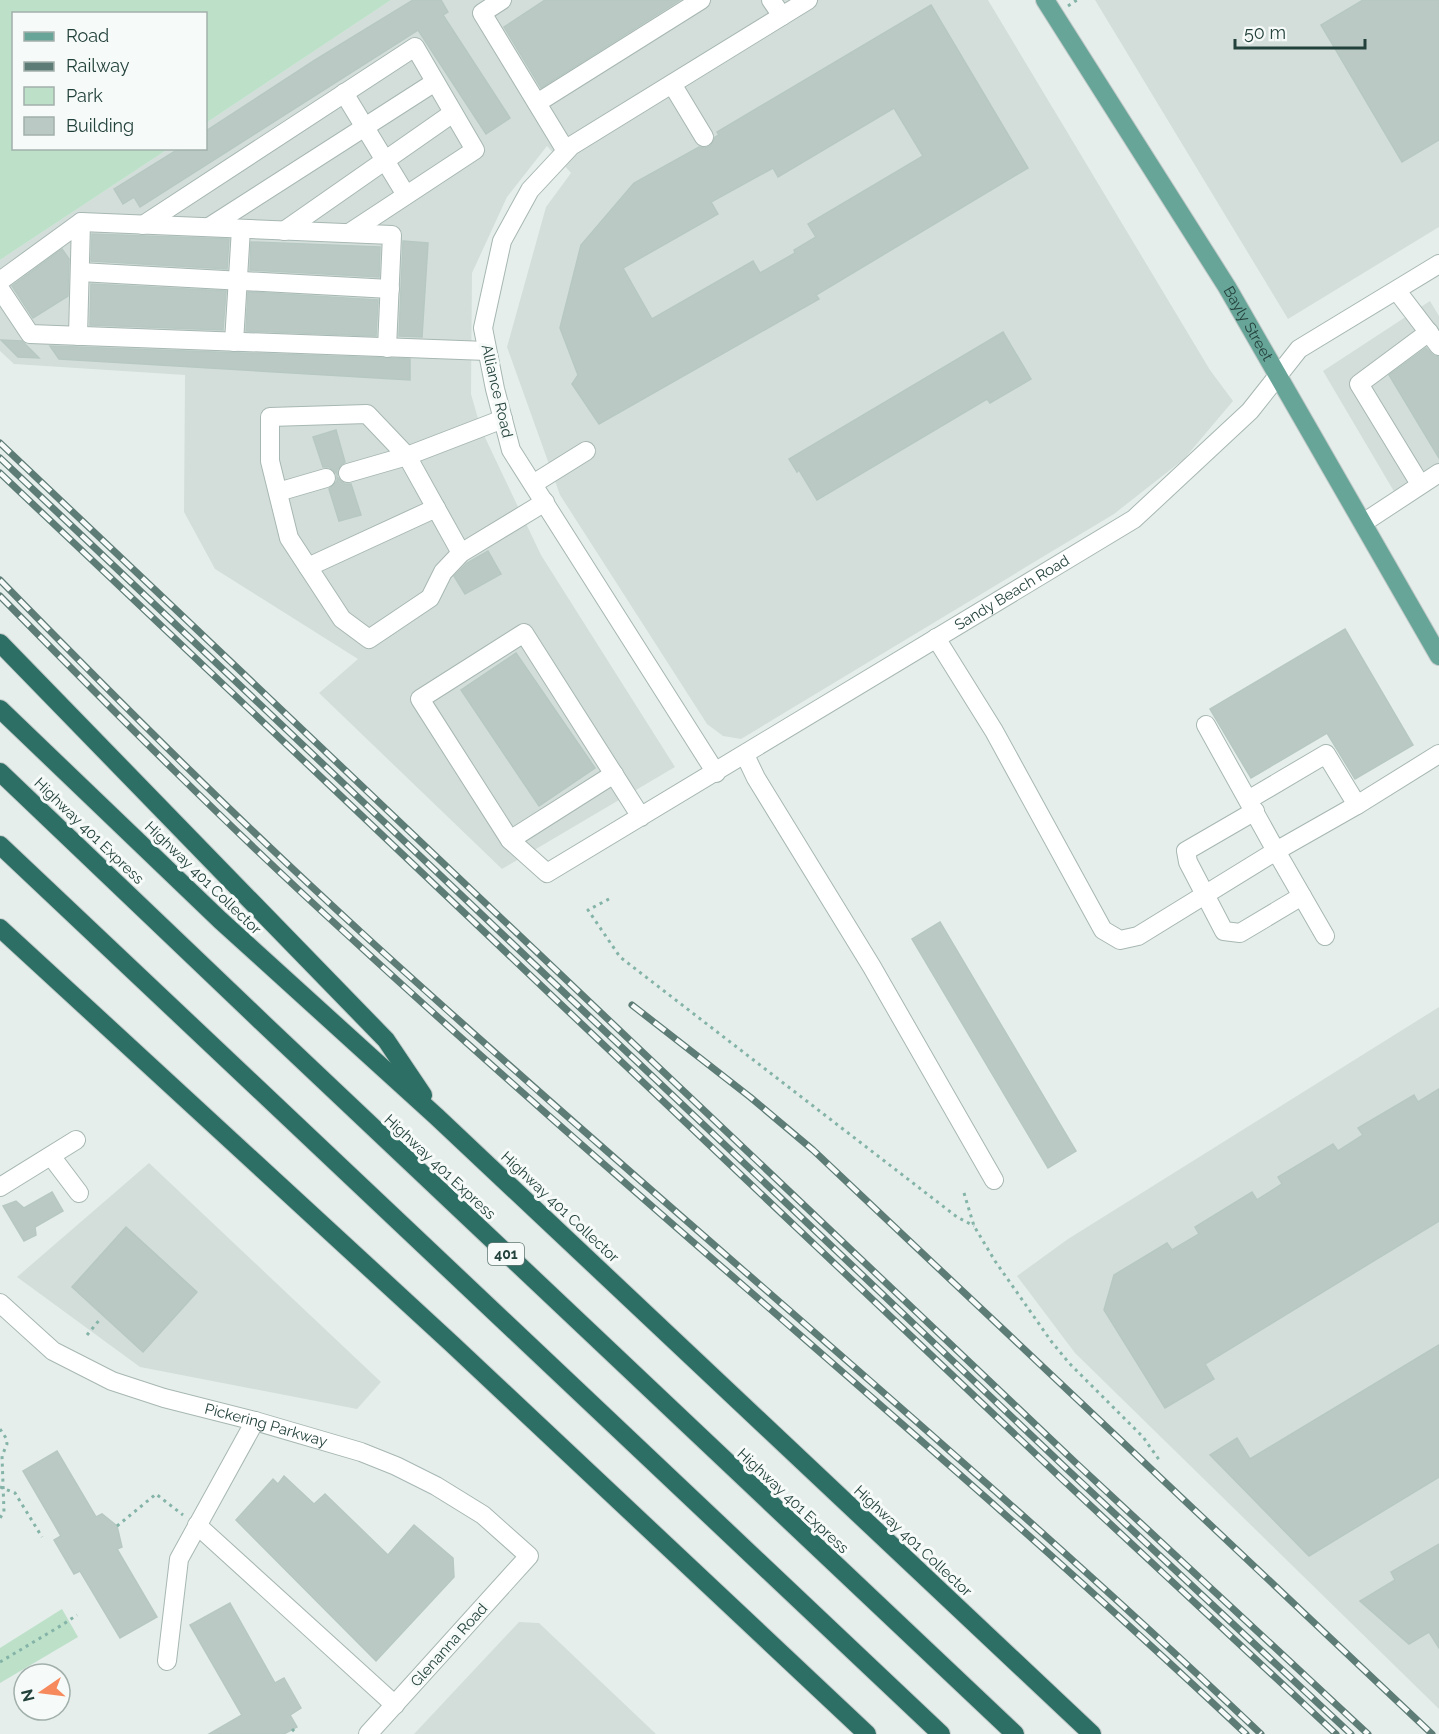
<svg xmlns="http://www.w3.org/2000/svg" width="1439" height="1734" viewBox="0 0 1439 1734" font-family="Raleway,sans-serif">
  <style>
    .built { fill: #d3deda }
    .green { fill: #bde0c9 }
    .building { fill: #bac9c4; stroke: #b7c8c2; stroke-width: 1.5; fill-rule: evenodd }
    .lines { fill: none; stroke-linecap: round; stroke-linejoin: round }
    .minor-casing { stroke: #a7b7b3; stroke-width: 20 }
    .major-casing { stroke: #c1cac8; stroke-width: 20 }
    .highway-casing { stroke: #c1cac8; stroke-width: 20 }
    .path { stroke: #84b3a7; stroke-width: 3; stroke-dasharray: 3 4.5; stroke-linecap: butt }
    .minor { stroke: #fff; stroke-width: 18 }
    .major { stroke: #68a599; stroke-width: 18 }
    .highway { stroke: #2e6f65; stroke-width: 18 }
    .rail-casing { stroke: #5e7c76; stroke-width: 7 }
    .rail { stroke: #f6faf8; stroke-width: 4.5; stroke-dasharray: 14; stroke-linecap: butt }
    .labels { text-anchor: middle; stroke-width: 6; stroke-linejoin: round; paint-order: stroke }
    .shield { fill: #f6faf8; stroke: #627874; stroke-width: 1.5 }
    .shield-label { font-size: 14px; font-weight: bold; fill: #23413b }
    .street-label { font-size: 15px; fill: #23413b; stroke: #f6faf8 }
  </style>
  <rect width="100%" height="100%" fill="#e5eeeb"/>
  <g class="built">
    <path d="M391 0H988L1210 370 1233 401 1184 459 1114 514 741 739 723 736 707 724 560 495 507 347 546 207 571 173 547 146 507 197 472 273 471 394 481 429 541 555 675 767 502 869 319 693 358 659 215 569 184 512 185 375 14 364 0 351V260L168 149 206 148V123Z"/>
    <path d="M1095 0H1439V227L1288 319Z"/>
    <path d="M1430 301 1439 316V482L1402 505 1323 371Z"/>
    <path d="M1439 1007V1709L1075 1353 1017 1276 1068 1239Z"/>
    <path d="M149 1163 381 1382 357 1409 140 1367 17 1277Z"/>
    <path d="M519 1622 539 1623 656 1734H414Z"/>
  </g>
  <g class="green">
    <path d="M0 0H391L206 123V14H14V148L168 149 0 260Z"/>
    <path d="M62 1609 78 1637 0 1683V1648Z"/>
  </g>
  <g class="building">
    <path d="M413 0H441L448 12 443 15 510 118 486 134 418 30 140 207 134 197 123 204 114 189 180 148H206V131L315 60Z"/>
    <path d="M545 0H680L541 88 504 27Z"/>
    <path d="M1363 0H1439V140L1402 162 1321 25Z"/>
    <path d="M931 5 1028 168 816 295 819 299 599 424 572 384 578 375 560 328 581 245 634 183 699 147 705 148 710 146 715 137 719 135 717 132ZM894 108 923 156 808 224 816 237 794 250 795 253 760 273 753 261 652 319 623 268 718 214 711 202 773 168 778 177Z"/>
    <path d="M92 234 229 239 227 269 91 261Z"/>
    <path d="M403 241 428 243 422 337 399 336Z"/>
    <path d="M251 242 380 247 379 277 250 270Z"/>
    <path d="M62 249 69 259 68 296 33 318 12 286Z"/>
    <path d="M91 284 226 291 223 330 90 325Z"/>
    <path d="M248 292 378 300 376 336 246 331Z"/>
    <path d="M1003 332 1031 379 990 403 987 399 817 500 799 470 797 472 789 459Z"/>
    <path d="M1 340 22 341 39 358 18 357Z"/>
    <path d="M50 346 410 359V380L59 359Z"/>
    <path d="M1426 348 1434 356 1439 357V458L1389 375Z"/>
    <path d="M336 430 345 462 337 470V477L345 484H351L361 515 339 521 329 489 337 481V474L329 467H323L313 437Z"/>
    <path d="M488 551 501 574 465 594 454 576 467 563Z"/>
    <path d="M1345 629 1413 745 1355 779 1327 733 1251 778 1210 709Z"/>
    <path d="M516 653 595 768 539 806 461 690Z"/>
    <path d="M940 922 1076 1151 1048 1168 912 939Z"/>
    <path d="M1439 1089V1221L1205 1364 1214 1379 1165 1408 1104 1310 1114 1275 1167 1243 1172 1250 1199 1234 1195 1227 1252 1192 1257 1200 1282 1184 1278 1177 1333 1144 1338 1151 1363 1135 1358 1128 1414 1095 1418 1102Z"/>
    <path d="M52 1192 63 1211 35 1227 36 1235 24 1241 3 1206 16 1201 24 1208Z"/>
    <path d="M126 1227 197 1292 143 1352 72 1287Z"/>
    <path d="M1439 1345V1477L1309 1556 1210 1455 1237 1438 1250 1459Z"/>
    <path d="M57 1451 96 1517 102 1514 117 1526 122 1547 117 1549 157 1617 120 1638 80 1571 74 1574 54 1540 61 1536 23 1471Z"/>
    <path d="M284 1476 314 1504 325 1494 388 1555 414 1525 453 1558 454 1577 376 1661 236 1520 273 1479 278 1484Z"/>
    <path d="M1439 1544V1648L1429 1632 1409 1644 1360 1601 1395 1580 1391 1572Z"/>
    <path d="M230 1603 275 1683 284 1678 301 1708 290 1715 297 1727 284 1734H209L242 1715 190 1625Z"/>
  </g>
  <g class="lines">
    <g class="minor-casing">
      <g id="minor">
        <path d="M502 0 482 13 566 151"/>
        <path d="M771 0 782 16"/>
        <path d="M672 84 704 137"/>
        <path d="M344 93 406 195"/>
        <path d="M537 103 701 0"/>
        <path d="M81 222 392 235 387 348"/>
        <path d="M143 225 415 47 475 150 349 233"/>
        <path d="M209 227 435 82"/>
        <path d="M284 231 453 113"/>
        <path d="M80 272 390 289"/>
        <path d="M0 281 81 222 78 336"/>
        <path d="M0 289 30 334 487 351"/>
        <path d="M1397 291 1439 346"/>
        <path d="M234 342 241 229"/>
        <path d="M348 473 407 456 503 419"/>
        <path d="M533 484 586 451"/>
        <path d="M1420 484 1359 384 1429 332"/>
        <path d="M278 492 326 478"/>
        <path d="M1363 523 1439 473"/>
        <path d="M461 553 407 456 367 414 270 417V461L289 538 342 619 369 639 430 598 443 572 461 553 545 502"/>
        <path d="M308 567 436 508"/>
        <path d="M936 638 994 731 1103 930 1120 940 1138 936 1276 851 1325 936"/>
        <path d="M1206 725 1276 851 1357 805 1439 754"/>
        <path d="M745 755 756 778 872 967 994 1180"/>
        <path d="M716 773 511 450 495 389 483 328 502 241 530 190 571 146 808 0"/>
        <path d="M1248 800 1326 754 1357 805"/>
        <path d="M1255 811 1186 851 1188 862 1224 931 1240 933 1302 896"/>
        <path id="s1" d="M641 817 524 633 420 699 510 840 547 873 1134 519 1250 411 1299 349 1439 264"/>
        <path d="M510 840 614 774"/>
        <path d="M51 1156 79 1193"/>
        <path d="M0 1187 76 1140"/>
        <path id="s2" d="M0 1303 53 1351 112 1381 164 1398 255 1421 361 1452 396 1466 436 1486 483 1515 529 1556 368 1734"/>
        <path d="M197 1525 395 1705"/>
        <path d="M167 1661 179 1559 255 1421"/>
      </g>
    </g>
    <g class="major-casing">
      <g id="major">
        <path id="s3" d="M1045 0 1227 287 1439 656"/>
      </g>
    </g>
    <g class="highway-casing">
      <g id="highway">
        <path d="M0 643 386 1040 423 1095"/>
        <path d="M0 709 220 920 437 1117 1092 1734"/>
        <path d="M0 772 266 1026 1015 1734"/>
        <path d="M0 845 941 1734"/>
        <path d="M0 928 452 1344 867 1734"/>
      </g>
    </g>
    <g class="path">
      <path d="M1068 6 1077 0"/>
      <path d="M609 899 588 910 620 957 957 1217 974 1226"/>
      <path d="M964 1193 974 1226 995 1261 1051 1341 1069 1363 1143 1437 1160 1461"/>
      <path d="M87 1335 101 1318"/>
      <path d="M0 1429 6 1438 7 1444 2 1456 4 1512 0 1518"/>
      <path d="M0 1487 15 1493 42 1537"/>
      <path d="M117 1526 156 1494 183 1515"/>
      <path d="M0 1662 62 1625 77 1615"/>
      <path d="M292 1729 297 1734"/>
    </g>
    <use href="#minor" class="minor"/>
    <use href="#major" class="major"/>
    <use href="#highway" class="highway"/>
    <g class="rail-casing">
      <g id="rail">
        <path d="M0 443 1077 1464 1368 1734"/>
        <path d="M0 458 1070 1472 1351 1734"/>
        <path d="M0 473 1063 1480 1336 1734"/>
        <path d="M0 580C118 701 238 820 363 934 659 1204 970 1458 1261 1734"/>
        <path d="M0 596C115 713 231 829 352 939 646 1209 956 1461 1246 1734"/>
        <path d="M632 1005 750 1097 813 1150 1432 1734"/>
      </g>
    </g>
    <use href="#rail" class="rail"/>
  </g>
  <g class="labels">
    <rect class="shield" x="488" y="1243" width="36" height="22" rx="4.5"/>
    <g class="shield-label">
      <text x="506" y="1259">401</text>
    </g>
    <g class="street-label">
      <text dy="5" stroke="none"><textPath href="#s3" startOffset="382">Bayly Street</textPath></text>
      <text transform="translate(497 391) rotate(77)" y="5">Alliance Road</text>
      <text dy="5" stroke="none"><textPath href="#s1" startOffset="1101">Sandy Beach Road</textPath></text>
      <text transform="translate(89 831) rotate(44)" y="5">Highway 401 Express</text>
      <text transform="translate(203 878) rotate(44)" y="5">Highway 401 Collector</text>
      <text transform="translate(440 1167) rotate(43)" y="5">Highway 401 Express</text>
      <text transform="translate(560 1207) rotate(43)" y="5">Highway 401 Collector</text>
      <text dy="5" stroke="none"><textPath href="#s2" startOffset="298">Pickering Parkway</textPath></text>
      <text transform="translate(793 1501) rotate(43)" y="5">Highway 401 Express</text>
      <text transform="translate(913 1541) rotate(43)" y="5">Highway 401 Collector</text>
      <text transform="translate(449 1645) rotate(-48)" y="5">Glenanna Road</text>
    </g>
  </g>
  <rect x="12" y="12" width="195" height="138" fill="#f6faf8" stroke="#a2b0ac" stroke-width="1.5"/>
  <rect x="24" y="32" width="30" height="9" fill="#68a599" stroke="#a2b0ac" stroke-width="1.5"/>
  <text x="66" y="42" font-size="18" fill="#23413b">Road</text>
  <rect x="24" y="62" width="30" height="9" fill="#5e7c76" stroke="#a2b0ac" stroke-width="1.5"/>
  <text x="66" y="72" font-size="18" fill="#23413b">Railway</text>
  <rect x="24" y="87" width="30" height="18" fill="#bde0c9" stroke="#a2b0ac" stroke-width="1.5"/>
  <text x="66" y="102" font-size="18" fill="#23413b">Park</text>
  <rect x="24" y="117" width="30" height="18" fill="#bac9c4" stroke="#a2b0ac" stroke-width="1.5"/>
  <text x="66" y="132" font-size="18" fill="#23413b">Building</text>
  <g transform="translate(42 1692) rotate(256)"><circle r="28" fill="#f6faf8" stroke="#a2b0ac" stroke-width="1.5"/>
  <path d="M0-4.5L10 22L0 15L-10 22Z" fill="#f68a5c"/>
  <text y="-9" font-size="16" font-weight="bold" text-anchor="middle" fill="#23413b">N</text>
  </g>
  <path d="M1235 39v9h130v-9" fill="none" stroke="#23413b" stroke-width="3"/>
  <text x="1244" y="39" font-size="18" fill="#23413b" stroke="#f6faf8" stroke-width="4.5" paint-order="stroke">50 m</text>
</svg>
